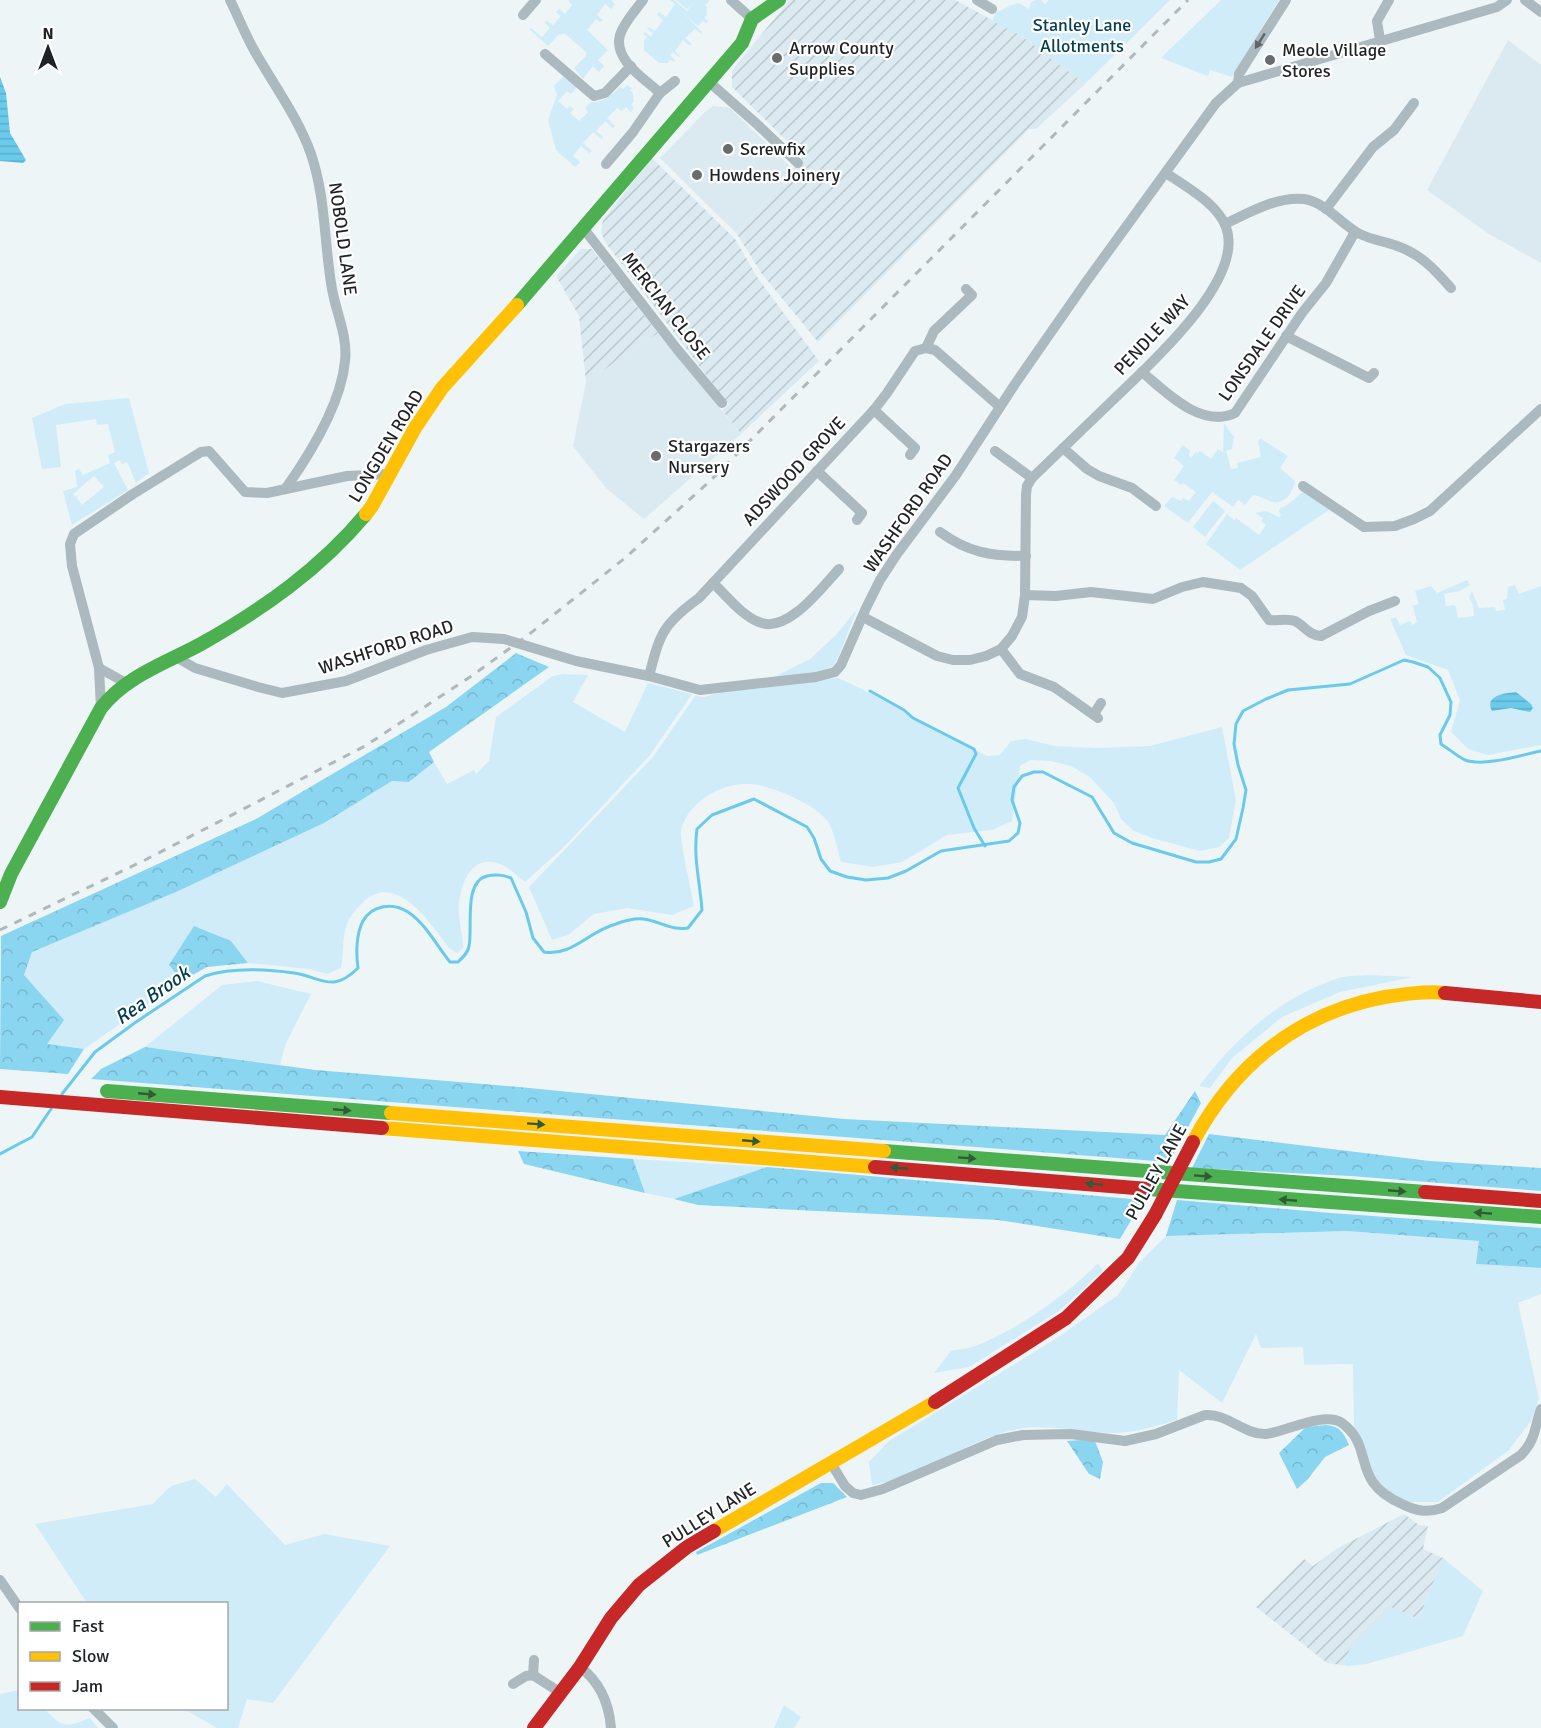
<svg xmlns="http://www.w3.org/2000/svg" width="1541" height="1728" viewBox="0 0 1541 1728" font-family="Signika,sans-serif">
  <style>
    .built { fill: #dbeaf0 }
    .industrial { fill: url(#industrial-furrows) }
    .green { fill: #d0ecf9; fill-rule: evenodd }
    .forest { fill: url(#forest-crowns) }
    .water { fill: url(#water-rules) }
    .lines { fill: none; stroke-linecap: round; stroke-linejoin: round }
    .stream { stroke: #6acaeb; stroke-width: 3 }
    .street { stroke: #acb9bf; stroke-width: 10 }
    .fast { stroke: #4caf50; stroke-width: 14 }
    .slow { stroke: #ffc107; stroke-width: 14 }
    .jam { stroke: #c62828; stroke-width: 14 }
    .rail { stroke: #afb9bc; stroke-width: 3; stroke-dasharray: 8 8; stroke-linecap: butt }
    .jam-bridge { stroke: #c62828; stroke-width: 14 }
    .oneway { fill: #5e666a }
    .oneway2 { fill: #315b36 }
    .poi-dot { fill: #676c6e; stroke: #fff; stroke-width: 2 }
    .labels { text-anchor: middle; stroke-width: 4.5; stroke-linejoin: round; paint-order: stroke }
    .park-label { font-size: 18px; fill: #074053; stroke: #fff }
    .poi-label { font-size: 18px; fill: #1f2325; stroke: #fff; text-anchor: start }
    .street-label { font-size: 18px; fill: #1f2325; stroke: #fff }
    .water-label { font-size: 20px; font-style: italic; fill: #023d50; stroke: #fff }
  </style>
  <defs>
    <pattern id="industrial-furrows" width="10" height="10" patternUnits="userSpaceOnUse" patternTransform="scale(1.5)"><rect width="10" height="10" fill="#dbeaf0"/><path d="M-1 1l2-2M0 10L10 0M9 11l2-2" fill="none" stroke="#bcc8ce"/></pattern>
    <pattern id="forest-crowns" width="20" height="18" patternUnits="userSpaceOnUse" patternTransform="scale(1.5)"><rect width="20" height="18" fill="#8ad6f0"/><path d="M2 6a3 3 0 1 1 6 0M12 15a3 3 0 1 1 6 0" fill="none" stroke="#77b7ce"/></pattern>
    <pattern id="water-rules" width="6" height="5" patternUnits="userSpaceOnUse" patternTransform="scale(1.5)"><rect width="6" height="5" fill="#6acaeb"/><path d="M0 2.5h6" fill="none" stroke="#5badc9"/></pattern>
  </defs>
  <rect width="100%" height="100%" fill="#eef5f7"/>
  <g class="built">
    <path d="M1508 40 1541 65V263L1489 234 1427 190Z"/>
    <path d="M713 106 730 108 793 169 737 234 660 158 704 113Z"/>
    <path d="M658 333 741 434 644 519 606 488 573 446 586 382Z"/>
  </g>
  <g class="industrial">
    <path d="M790 0H955L1022 36 1085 84 1036 129H1029L818 342 762 274 737 234 803 157 732 87V70Z"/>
    <path d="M652 158 735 239 757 277 819 361 741 434 722 410 729 405 605 242 601 232 603 220Z"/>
    <path d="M581 249H592L658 333 586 382 579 316 556 276Z"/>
    <path d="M1404 1514 1419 1525 1428 1526 1423 1549 1443 1558 1419 1619 1354 1643 1341 1665 1327 1663 1256 1607 1304 1559 1313 1566 1336 1549Z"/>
  </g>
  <g class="green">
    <path d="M568 0H611L615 4 611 9 605 4 597 15 603 20 600 22 596 19 587 30 608 50 598 60 604 66 599 72 593 66 583 79 574 68 586 56V52L564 33 561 35 559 34 548 46 529 29 531 28 542 37 550 28 545 23 547 21 553 25 561 16 556 12 559 9 565 14 572 5Z"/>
    <path d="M670 0H674L687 11 693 3 687 9 676 0H710L705 5 707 7V15L704 18 708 21 706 23 703 21 698 26 684 14 702 32 701 34 695 29 685 38 692 44 690 46 683 40 675 51 680 56 679 57 673 52 670 55 675 60 674 62 670 60 667 63H659L644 50V41L647 37 643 34 645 32 651 37 653 33 647 29 649 27 655 31 663 20 657 15 659 12 666 17 675 4Z"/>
    <path d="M1036 0H1041L1045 4 1049 0H1170L1085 84 1022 36 992 21 996 12C1004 10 1010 4 1019 3L1029 9 1031 2Z"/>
    <path d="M1221 0H1279L1232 77 1210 70 1208 76 1161 58Z"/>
    <path d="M564 76 577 87 571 94 567 91 558 101 567 109 570 106 574 109 570 113 579 121 588 112 585 108 591 102C605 102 611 96 620 87L623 89 627 85 632 88 630 90 633 93 634 101 631 105 634 108 631 112 626 107 622 111 617 108 607 118 615 126 613 128 605 121 596 131 603 137 602 139 593 132 583 143 592 151 589 153 581 146 573 156 580 162 575 167 556 150 548 120 557 95 554 86Z"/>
    <path d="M129 398 149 473 136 483 127 462 122 464 120 460 114 463 128 490 72 525 63 491 77 487 75 471 79 469 83 475 110 463 108 455 115 452 108 424 97 425 96 419 56 425 61 467 42 469 32 418 65 404ZM94 476 104 487 82 505 77 498 80 494 76 497 73 494Z"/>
    <path d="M1224 423 1234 437 1232 449 1226 451 1231 469 1238 468 1237 463 1261 457 1258 442 1260 438 1288 456 1280 468 1295 481C1294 491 1285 505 1272 502 1266 500 1261 496 1253 495L1245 505 1238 500 1233 507 1212 492 1188 523 1164 506 1172 497 1181 501 1183 498 1189 501 1196 492 1183 483 1181 485 1174 480 1184 466 1174 458 1183 445 1190 451 1189 456 1191 458 1196 452 1198 453 1200 451 1211 459 1218 449 1223 452Z"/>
    <path d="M1307 491 1329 510 1240 570 1206 544 1227 514 1234 520 1236 518 1259 535 1266 525 1261 521 1263 518 1255 513 1266 511 1279 517 1281 515 1279 512 1280 508C1292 505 1297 493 1307 491Z"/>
    <path d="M1213 501 1225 511 1205 537 1193 527Z"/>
    <path d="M1467 580 1470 585 1460 591 1444 594 1446 606 1454 605 1456 607 1458 618 1474 616 1473 605 1469 597 1472 591 1479 608 1495 607 1496 611 1505 610 1503 600 1507 599 1508 587 1515 585 1519 594 1541 586V745L1488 755 1468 749 1451 732 1460 700 1448 670 1406 655 1390 619 1396 617 1400 625 1410 621 1412 625 1417 622 1413 606 1419 604 1415 591 1431 586 1437 593Z"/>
    <path d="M857 609 838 658 833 666 819 673 772 678 810 659 837 634Z"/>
    <path d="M563 674 588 675 573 702 625 732 648 683 692 694 650 755 566 845 525 882C518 877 510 868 502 865 473 852 460 882 459 906 458 919 463 934 463 948L457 953 449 948C432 925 397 871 364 901 358 907 348 918 346 927 342 941 344 955 341 968L327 974 309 969 248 963 231 941 169 965 182 981 84 1049 47 1045 24 975 32 952 176 892 324 823 392 781 409 782 434 762 447 784 474 770 476 774 489 761 496 717 553 676Z"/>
    <path d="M838 678 862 689 987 756 1000 755 1011 741 1026 739 1055 746 1095 748 1150 746 1222 727 1236 800 1229 838 1219 847 1200 851 1152 838 1134 831 1121 819 1114 803 1090 777 1071 766 1051 761 1030 760 1020 766 1012 821 992 830 947 835 902 862 874 867 841 862C838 851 833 826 826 819 812 803 769 784 748 784 721 783 688 802 681 830 679 838 692 894 694 906L672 915 627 908 594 914 568 935 552 940 529 887 653 757 695 696 704 697 726 691Z"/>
    <path d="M1370 975 1413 977 1340 992 1282 1017 1232 1058 1210 1088 1199 1086C1235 1039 1277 1000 1333 980 1344 975 1358 976 1370 975Z"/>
    <path d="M257 981 311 994 286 1043 280 1065 145 1047 222 985Z"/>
    <path d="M633 1159 767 1167 674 1199 645 1193Z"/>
    <path d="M1347 1231 1479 1241 1477 1264 1541 1268V1294L1518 1303 1539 1399 1531 1421 1509 1450 1438 1502H1409L1391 1494 1380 1485 1369 1466 1365 1448 1354 1426 1353 1364 1304 1365 1303 1347 1261 1348 1256 1334 1222 1403 1179 1370 1177 1420C1155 1426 1132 1434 1109 1433 1078 1432 1043 1423 1013 1430 964 1441 922 1478 872 1485L869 1462 889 1441 1057 1338 1118 1295 1140 1262 1166 1236Z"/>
    <path d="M1098 1263 1103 1271 1059 1311 969 1367 934 1373 951 1351C960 1349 970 1349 978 1345 1015 1331 1072 1291 1098 1263Z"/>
    <path d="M195 1479 216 1497 227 1484 285 1545 325 1534 390 1546 273 1703 247 1699 238 1728H217L184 1709 226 1708V1604L87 1603 35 1524 153 1504 171 1486Z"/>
    <path d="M1443 1558 1483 1591 1463 1636 1367 1664 1349 1666 1341 1665 1354 1643 1391 1607 1419 1619Z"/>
    <path d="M19 1690 20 1708 45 1709C62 1728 65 1728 90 1718L98 1728H0V1694Z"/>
    <path d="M784 1705 801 1717 794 1728H774Z"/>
  </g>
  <g class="forest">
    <path d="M516 653 549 667 429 752 434 762 409 782 392 781 324 823 176 892 32 952 24 975 64 1020 47 1044 84 1049 68 1074 0 1069 1 936 256 819 446 707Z"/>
    <path d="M194 926 231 941 248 963 207 967 182 981 169 965Z"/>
    <path d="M145 1047 316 1070 519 1087 844 1119 1165 1135 1195 1091 1201 1103 1169 1162 91 1079 101 1069Z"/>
    <path d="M1209 1134 1430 1161 1541 1168V1191L1351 1176 1192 1168Z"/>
    <path d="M518 1151 633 1159 645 1193 524 1164Z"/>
    <path d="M767 1167 1143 1200 1120 1239 998 1220 698 1205 674 1199Z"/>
    <path d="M1177 1200 1331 1213 1541 1228V1268L1476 1264 1479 1241 1347 1231 1166 1236Z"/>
    <path d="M1326 1425C1340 1426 1344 1433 1349 1445L1325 1457 1307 1480 1297 1489 1279 1453 1306 1427Z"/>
    <path d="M1081 1440 1095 1441 1103 1462 1100 1479 1089 1474 1067 1441Z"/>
    <path d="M821 1483H833L847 1497 697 1555 696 1552Z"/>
  </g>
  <g class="water">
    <path d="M0 77 6 93 10 133 26 160 23 163 0 161Z"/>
    <path d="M1516 692 1531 704 1533 708 1530 712 1511 708 1492 711C1484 696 1504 693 1516 692Z"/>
  </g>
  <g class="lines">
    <g class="stream">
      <path d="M870 691 904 710 913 718 974 749 976 754 958 788 974 828 985 846"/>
      <path d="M62 1094 95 1052 136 1022 205 976C233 967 265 969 294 973 321 977 332 994 358 968 356 954 356 934 363 921 372 905 393 902 408 912 427 925 436 945 450 962H458C463 957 468 953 469 946 473 928 463 882 487 876 497 874 502 875 511 878L526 912 533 938 544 952C571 957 589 931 616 924 623 921 635 918 643 919 660 921 671 931 688 928L702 910C700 881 693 859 697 829L712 815 754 799 807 827 814 838 821 859 830 871 847 877 866 880 888 878 906 871 941 851 1009 841 1018 833 1020 823 1012 800 1014 787 1022 776 1034 772H1043L1092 797 1114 833 1132 843 1196 862H1209L1221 859 1236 839 1243 808 1246 790 1238 765 1234 744 1236 724 1243 711 1266 699 1288 690 1350 684 1404 660 1413 662 1428 667 1440 678 1451 702 1450 715 1440 735 1441 744C1449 749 1457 756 1465 760 1485 767 1521 755 1541 751"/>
      <path d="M0 1154 32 1137 51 1109"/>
    </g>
    <g class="street">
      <path d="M230 0C238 16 245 34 254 50 273 84 298 117 311 154 326 198 324 244 332 289 336 312 348 337 345 361 341 404 310 454 286 488"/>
      <path d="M643 0C636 10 624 22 620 35 613 60 645 79 660 93"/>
      <path d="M731 0 752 19"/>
      <path d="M977 0 992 9"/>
      <path d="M1525 0 1541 12"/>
      <path d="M523 15 536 0"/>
      <path d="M1380 40 1377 21 1389 0"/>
      <path d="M545 54 594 96 605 93 631 66"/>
      <path d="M708 81 758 125 798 163"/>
      <path d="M1238 83 1239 74 1286 0"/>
      <path d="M606 164 633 132 660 93 675 81"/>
      <path d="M1326 209 1373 147 1394 130 1414 103"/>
      <path d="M1225 224C1248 213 1277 196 1304 199 1325 202 1340 223 1358 233 1371 240 1384 241 1397 246 1421 254 1435 270 1451 288"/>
      <path d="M584 229 677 349 722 403"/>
      <path d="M1286 336 1369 378 1374 373"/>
      <path d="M926 348 935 350 1000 407"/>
      <path d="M1142 372C1166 392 1201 429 1235 413L1302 313 1326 283 1355 232"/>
      <path d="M874 410 915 448 910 455"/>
      <path d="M1063 448 1087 469 1099 476 1132 488 1156 506"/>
      <path d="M995 451 1032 478"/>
      <path d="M817 471 862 513 857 520"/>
      <path d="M1303 486 1364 527 1395 526 1414 519 1430 511 1541 409"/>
      <path d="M940 532C969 553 991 556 1026 556"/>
      <path d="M713 583C727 596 741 615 759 622 787 635 823 586 839 569"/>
      <path d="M1025 595 1056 596 1091 592 1153 599 1182 587 1203 582 1241 588 1252 596 1269 620C1277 621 1287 618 1295 621 1305 626 1308 635 1321 636L1369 611 1395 601"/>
      <path d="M863 617 937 656 953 660H970L986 656 1001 649 1012 636 1022 617 1025 595 1026 495 1027 486 1032 478C1059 452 1087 425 1114 399 1148 366 1246 280 1226 227 1217 203 1186 187 1166 173"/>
      <path d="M1001 649 1020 674 1054 687 1098 718"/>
      <path d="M176 657 195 668 258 687 282 693 346 681 426 650 472 637 504 639 576 661 649 676 700 690 816 677 835 672 841 665 866 608 880 580 897 554 956 475 1015 384 1086 282 1216 103 1238 83 1497 7 1507 0"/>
      <path d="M99 668 126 683"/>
      <path d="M649 676C660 633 663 624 699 598L874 410 887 393 915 351 926 348 934 331 972 295 966 289"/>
      <path d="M101 708 99 668 72 566 70 544 74 534 133 494 201 452 209 451 245 492 267 493 347 476 388 474"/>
      <path d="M1094 714 1101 703"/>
      <path d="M831 1463 845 1486 853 1493 861 1495 883 1489 997 1440 1023 1435 1071 1434 1125 1441 1156 1434 1205 1415C1227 1413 1244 1435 1266 1434 1285 1432 1324 1411 1342 1423 1376 1448 1349 1481 1402 1504 1416 1511 1427 1513 1442 1508L1521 1455C1536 1439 1534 1429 1541 1409"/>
      <path d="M0 1580 20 1609"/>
      <path d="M580 1667C600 1682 609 1703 611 1728"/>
      <path d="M533 1675 534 1660"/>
      <path d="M513 1684 526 1676 533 1675 561 1693"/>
      <path d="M93 1708 113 1728"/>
    </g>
    <g class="fast">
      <path d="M517 305 742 43 752 19 779 0"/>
      <path d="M0 902 11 874 101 708C126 676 166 663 201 644 263 609 320 569 366 514"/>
      <path d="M107 1091 391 1113"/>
      <path d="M884 1151 1425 1192"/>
      <path d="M1148 1189 1541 1217"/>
    </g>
    <g class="slow">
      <path d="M366 514 372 506 415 428 442 388 517 305"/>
      <path d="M391 1113 884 1151"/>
      <path d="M382 1128 875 1167"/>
      <path d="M1193 1142C1234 1065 1298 1013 1385 997 1405 994 1425 991 1445 993"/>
      <path d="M714 1531 935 1402"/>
    </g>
    <g class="jam">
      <path d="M1445 993 1541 1002"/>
      <path d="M0 1097 382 1128"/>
      <path d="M875 1167 1148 1189"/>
      <path d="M1425 1192 1541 1201"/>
      <path d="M935 1402 1066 1318 1128 1258 1155 1215"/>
      <path d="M534 1728 580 1667 611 1618 639 1585 687 1547 714 1531"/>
    </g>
    <path class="rail" d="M0 930 145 860 365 746 470 677 527 636 625 558 710 481 1188 0"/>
    <path class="jam-bridge" d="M1155 1215 1193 1142"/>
  </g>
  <defs><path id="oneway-solid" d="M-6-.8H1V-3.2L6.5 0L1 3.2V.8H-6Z" transform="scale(1.5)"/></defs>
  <use class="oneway" href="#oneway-solid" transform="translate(1260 41) rotate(122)"/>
  <g class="oneway2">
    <use href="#oneway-solid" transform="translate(147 1094) rotate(5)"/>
    <use href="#oneway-solid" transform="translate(342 1110) rotate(5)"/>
    <use href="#oneway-solid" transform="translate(536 1124) rotate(4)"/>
    <use href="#oneway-solid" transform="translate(751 1141) rotate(5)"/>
    <use href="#oneway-solid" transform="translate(967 1158) rotate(4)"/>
    <use href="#oneway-solid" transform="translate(899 1168) rotate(-175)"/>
    <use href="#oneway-solid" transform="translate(1203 1176) rotate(4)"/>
    <use href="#oneway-solid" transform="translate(1094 1184) rotate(-175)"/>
    <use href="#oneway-solid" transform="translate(1397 1191) rotate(5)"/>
    <use href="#oneway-solid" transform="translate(1288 1200) rotate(-175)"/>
    <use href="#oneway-solid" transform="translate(1483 1213) rotate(-176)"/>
  </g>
  <g class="poi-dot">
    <circle cx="777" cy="58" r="6"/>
    <circle cx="1270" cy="60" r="6"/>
    <circle cx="728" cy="149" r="6"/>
    <circle cx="697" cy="175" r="6"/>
    <circle cx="656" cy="456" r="6"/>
  </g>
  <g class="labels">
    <g class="park-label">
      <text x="1082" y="31">Stanley Lane<tspan x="1082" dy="21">Allotments</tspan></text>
    </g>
    <g class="poi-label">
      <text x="789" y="54">Arrow County<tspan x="789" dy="21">Supplies</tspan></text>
      <text x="1282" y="56">Meole Village<tspan x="1282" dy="21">Stores</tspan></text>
      <text x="740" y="155">Screwfix</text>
      <text x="709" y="181">Howdens Joinery</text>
      <text x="668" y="452">Stargazers<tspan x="668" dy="21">Nursery</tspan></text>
    </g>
    <g class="street-label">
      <text transform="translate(343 239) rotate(82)" y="6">NOBOLD LANE</text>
      <text transform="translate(666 306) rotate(52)" y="6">MERCIAN CLOSE</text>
      <text transform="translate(1152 335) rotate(-47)" y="6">PENDLE WAY</text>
      <text transform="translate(1262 343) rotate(-55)" y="6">LONSDALE DRIVE</text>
      <text transform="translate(386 446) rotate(-59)" y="6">LONGDEN ROAD</text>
      <text transform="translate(794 471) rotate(-47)" y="6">ADSWOOD GROVE</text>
      <text transform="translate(908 513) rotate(-55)" y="6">WASHFORD ROAD</text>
      <text transform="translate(386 647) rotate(-18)" y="6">WASHFORD ROAD</text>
      <text transform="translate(1156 1172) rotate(-61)" y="6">PULLEY LANE</text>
      <text transform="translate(709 1515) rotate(-32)" y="6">PULLEY LANE</text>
    </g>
    <g class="water-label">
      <text transform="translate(152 995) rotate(-35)" y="7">Rea Brook</text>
    </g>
  </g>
  <rect x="18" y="1602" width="210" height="108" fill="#ffffff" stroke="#a5a7a8" stroke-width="1.5"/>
  <rect x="30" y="1622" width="30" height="9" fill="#4caf50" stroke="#a5a7a8" stroke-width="1.5"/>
  <text x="72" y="1632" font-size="18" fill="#1f2325">Fast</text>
  <rect x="30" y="1652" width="30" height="9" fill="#ffc107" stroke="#a5a7a8" stroke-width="1.5"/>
  <text x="72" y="1662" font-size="18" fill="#1f2325">Slow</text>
  <rect x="30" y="1682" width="30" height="9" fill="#c62828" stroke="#a5a7a8" stroke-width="1.5"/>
  <text x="72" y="1692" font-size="18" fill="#1f2325">Jam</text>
  <g transform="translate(48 48)" stroke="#ffffff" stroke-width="4.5" paint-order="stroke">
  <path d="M0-4.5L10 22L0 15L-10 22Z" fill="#1f2325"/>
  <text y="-9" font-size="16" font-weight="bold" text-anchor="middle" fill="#1f2325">N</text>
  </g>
</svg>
